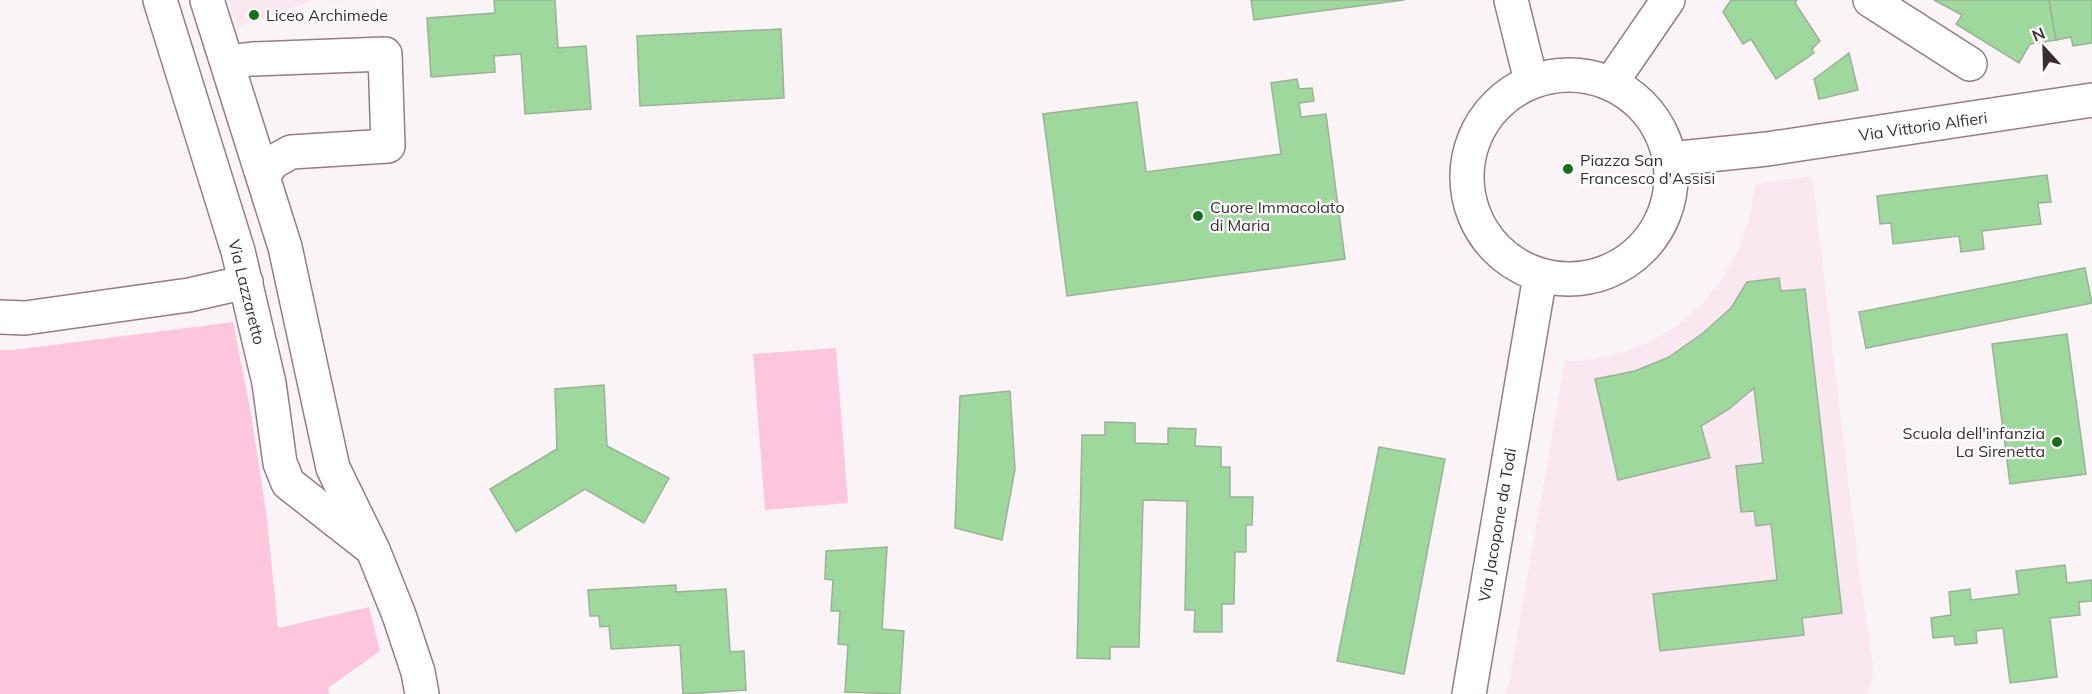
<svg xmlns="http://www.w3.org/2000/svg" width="2092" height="694" viewBox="0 0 2092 694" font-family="Mulish,sans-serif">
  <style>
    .built { fill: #f9e8ef }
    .green { fill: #fec6dd }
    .building { fill: #9fd89c; stroke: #9bb29a; stroke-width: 1.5 }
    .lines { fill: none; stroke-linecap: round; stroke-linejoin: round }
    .minor-casing { stroke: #997a86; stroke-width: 36 }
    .minor { stroke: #fff; stroke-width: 33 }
    .poi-dot { fill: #146e1a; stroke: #fff; stroke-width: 2 }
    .labels { text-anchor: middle; stroke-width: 4.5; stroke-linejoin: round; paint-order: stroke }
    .poi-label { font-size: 16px; fill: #3c2e34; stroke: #fff; text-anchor: start }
    .street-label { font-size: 16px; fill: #3c2e34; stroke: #fff }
  </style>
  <rect width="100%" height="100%" fill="#fbf4f7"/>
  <g class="built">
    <path d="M229 0H313L237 28Z"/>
    <path d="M1812 176 1859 571 1873 665 1872 681 1867 694H1507L1565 361H1580L1614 355 1646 344 1675 327 1701 306 1722 279 1739 249 1750 217 1755 184Z"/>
  </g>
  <g class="green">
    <path d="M233 322 251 413 267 519 278 628 369 607 380 651 328 688 330 694H0V350H13Z"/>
    <path d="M836 348 848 503 765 510 753 354Z"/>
  </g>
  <g class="building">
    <path d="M494 0H555L558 48 586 46 591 109 525 114 521 54 494 56 495 72 431 77 427 18 495 13Z"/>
    <path d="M1251 0H1404L1254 20Z"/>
    <path d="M1731 0H1797L1795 3 1820 41 1812 49 1814 53 1776 79 1751 39 1743 44 1723 12Z"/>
    <path d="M1934 0H2049L2056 40 2030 44 2019 63 1956 24 1962 15Z"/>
    <path d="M2049 0H2092V43L2073 46 2071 37 2056 40Z"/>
    <path d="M781 29 784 98 640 106 637 36Z"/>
    <path d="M1849 53 1858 90 1819 99 1814 79Z"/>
    <path d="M1297 79 1299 89 1312 88 1314 101 1299 103 1301 117 1326 114 1345 259 1067 296 1043 114 1137 102 1146 172 1281 154 1271 83Z"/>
    <path d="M2047 175 2051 202 2038 203 2041 224 1982 231 1984 249 1961 252 1959 236 1893 244 1891 223 1880 224 1877 196Z"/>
    <path d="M2085 268 2092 303 1866 348 1859 312Z"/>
    <path d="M1779 278 1781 291 1805 289 1842 613 1802 618 1804 635 1660 651 1653 594 1777 580 1771 524 1756 526 1754 511 1741 512 1736 466 1763 463 1754 388 1729 409 1701 426 1710 458 1618 480 1595 379 1635 371 1669 357 1703 333 1731 308 1747 282Z"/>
    <path d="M2067 334 2086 474 2010 484 1992 344Z"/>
    <path d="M604 385 607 446 669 478 644 523 585 489 516 532 490 489 557 449 555 389Z"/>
    <path d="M1010 391 1015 469 1002 540 955 528 960 396Z"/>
    <path d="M1105 422 1135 423V443L1168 444V428L1196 429 1195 446 1221 447V467H1230V497H1253L1252 525H1246V552H1235L1234 604H1222V632H1194L1195 610H1185L1187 501 1143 500 1139 647H1110V659L1077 658 1082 435H1105Z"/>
    <path d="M1379 447 1445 459 1404 674 1337 661Z"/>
    <path d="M887 547 882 629 904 631 900 694 845 692 848 645 838 644 840 611H831L833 580 825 579 826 551Z"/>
    <path d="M2065 565 2067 583 2092 580V601L2079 602 2080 615 2050 618 2057 677 2010 683 2003 628 1976 631 1977 643 1955 645 1954 636 1933 638 1931 618 1951 615 1949 592 1970 589 1971 600 2019 594 2016 571Z"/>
    <path d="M676 585V592L726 589 730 652 744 651 746 690 683 694 680 645 611 649 609 626 600 627 599 616H590L588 590Z"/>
  </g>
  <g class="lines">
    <g class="minor-casing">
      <g id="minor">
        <path d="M160 0 238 251 269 383 280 463 288 483 367 545"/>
        <path d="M207 0 285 247 333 468 373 550 399 615 418 672 422 694"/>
        <path d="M1511 0 1531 81"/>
        <path d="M1870 0 1970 64"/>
        <path d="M228 62 252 59 385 54 388 146 291 152 273 162 263 176"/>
        <circle cx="1569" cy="177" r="102"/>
        <path d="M1611 83 1668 0"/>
        <path d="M1670 159 1767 149 2092 100"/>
        <path d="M0 317 25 318 189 295 246 282"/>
        <path d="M1469 694 1540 276"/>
      </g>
    </g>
    <use href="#minor" class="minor"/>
  </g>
  <g class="poi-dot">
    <circle cx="254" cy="15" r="6"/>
    <circle cx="1568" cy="169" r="6"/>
    <circle cx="1198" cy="216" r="6"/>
    <circle cx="2057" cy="442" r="6"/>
  </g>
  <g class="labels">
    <g class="poi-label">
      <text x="266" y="21">Liceo Archimede</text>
      <text x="1580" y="166">Piazza San<tspan x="1580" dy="18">Francesco d'Assisi</tspan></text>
      <text x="1210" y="213">Cuore Immacolato<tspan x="1210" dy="18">di Maria</tspan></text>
      <text x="2045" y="439" text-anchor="end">Scuola dell'infanzia<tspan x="2045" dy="18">La Sirenetta</tspan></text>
    </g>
    <g class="street-label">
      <text transform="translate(1923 126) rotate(-8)" y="6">Via Vittorio Alfieri</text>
      <text transform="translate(247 292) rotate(76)" y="6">Via Lazzaretto</text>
      <text transform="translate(1497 525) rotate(-80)" y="6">Via Jacopone da Todi</text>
    </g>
  </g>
  <g transform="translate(2044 48) rotate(338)" stroke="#ffffff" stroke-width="4.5" paint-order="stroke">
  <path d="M0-4.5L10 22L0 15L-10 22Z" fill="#3c2e34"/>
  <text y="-9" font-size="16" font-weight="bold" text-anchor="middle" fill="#3c2e34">N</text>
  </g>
</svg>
